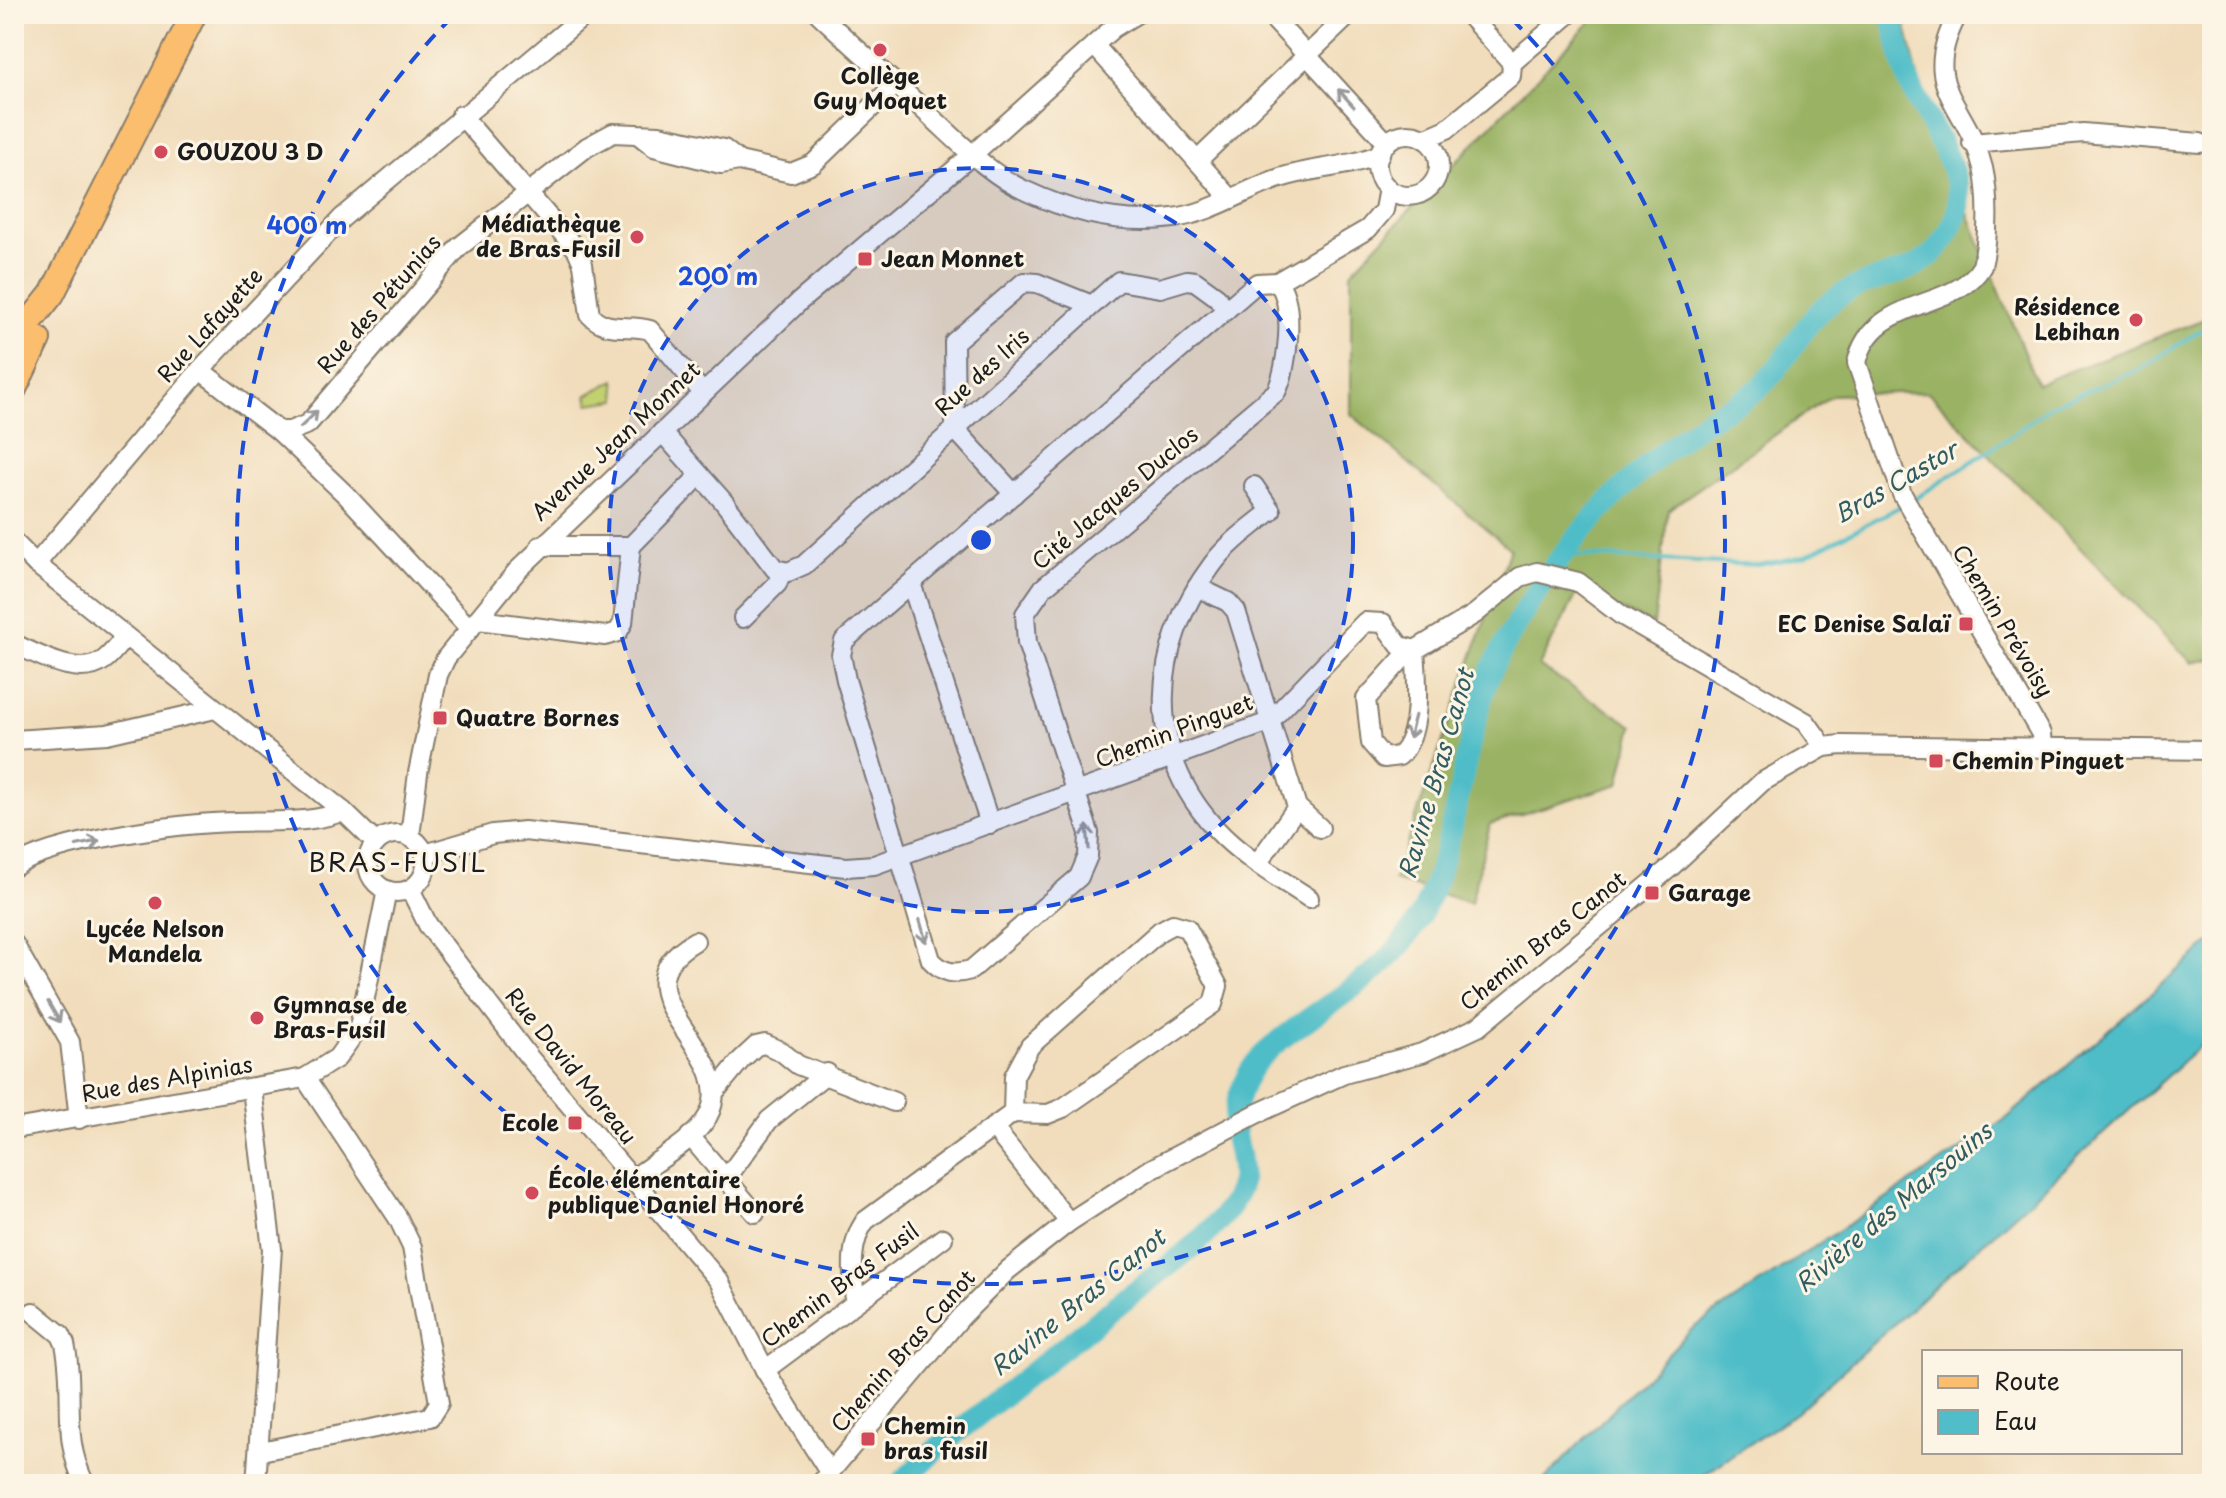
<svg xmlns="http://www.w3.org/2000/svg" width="2226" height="1498" viewBox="0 0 2226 1498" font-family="'Playpen Sans',sans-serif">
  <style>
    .green { fill: #c3d071; stroke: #707646; stroke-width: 2 }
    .forest { fill: #9ab263; stroke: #5b6740; stroke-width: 2 }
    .water { fill: #50bdc8; stroke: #366c72; stroke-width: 2 }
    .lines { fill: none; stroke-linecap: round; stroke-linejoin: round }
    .stream { stroke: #50bdc8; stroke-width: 4 }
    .river { stroke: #50bdc8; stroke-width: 22 }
    .minor-casing { stroke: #867c6c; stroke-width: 22 }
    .major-casing { stroke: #867c6c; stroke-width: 28 }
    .minor { stroke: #fff; stroke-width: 18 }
    .major { stroke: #fbbd6e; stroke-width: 24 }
    .oneway { stroke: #999 }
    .ring { fill: none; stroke: #1d4ed8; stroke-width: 4; stroke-dasharray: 14 10 }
    .poi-dot { fill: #d1495b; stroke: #fcf5e5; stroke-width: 3 }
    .labels { text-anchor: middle; stroke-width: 6; stroke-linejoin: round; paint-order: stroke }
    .poi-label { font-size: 22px; font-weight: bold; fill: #1c1c1c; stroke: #fcf5e5; text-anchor: start }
    .street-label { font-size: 22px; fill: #1c1c1c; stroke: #fcf5e5 }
    .water-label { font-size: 24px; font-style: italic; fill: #315c61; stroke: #fcf5e5 }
    .quarter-label { font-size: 26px; letter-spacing: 2px; fill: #1c1c1c; stroke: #fcf5e5 }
    .centre { fill: #1d4ed8; stroke: #fcf5e5; stroke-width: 4 }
    .ring-label { font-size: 24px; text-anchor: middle; font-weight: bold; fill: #1d4ed8; stroke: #fcf5e5; stroke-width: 6; stroke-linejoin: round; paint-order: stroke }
  </style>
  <rect width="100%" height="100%" fill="#fcf5e5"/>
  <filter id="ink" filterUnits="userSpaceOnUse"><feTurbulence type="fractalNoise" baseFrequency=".0125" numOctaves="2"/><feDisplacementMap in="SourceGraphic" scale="16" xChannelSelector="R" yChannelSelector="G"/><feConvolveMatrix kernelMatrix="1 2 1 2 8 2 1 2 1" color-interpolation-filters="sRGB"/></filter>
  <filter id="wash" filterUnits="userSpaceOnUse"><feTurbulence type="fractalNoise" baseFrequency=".006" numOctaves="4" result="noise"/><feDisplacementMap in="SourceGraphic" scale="32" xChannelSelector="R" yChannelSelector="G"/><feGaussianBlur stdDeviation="1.8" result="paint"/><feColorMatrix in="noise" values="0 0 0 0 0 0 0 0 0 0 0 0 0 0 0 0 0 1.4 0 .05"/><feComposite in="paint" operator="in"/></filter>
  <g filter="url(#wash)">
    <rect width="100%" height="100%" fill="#f1ddbc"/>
    <path class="green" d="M615 380 617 400 589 404 587 395Z"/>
    <path class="forest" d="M1598 14H1903L1925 107 2037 384 2212 316V659L2192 663 1928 392 1832 395 1668 510 1654 624 1578 592 1539 666 1633 726 1619 784 1490 824 1471 903 1394 880 1510 549 1351 414V272Z"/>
    <path class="water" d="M2212 941V1035L1796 1413 1690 1484H1540L1693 1328 2007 1118Z"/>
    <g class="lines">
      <g class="stream">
        <path d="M1913 500 2008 438 2052 405 2140 369 2212 323"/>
        <path d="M1565 555 1759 565 1805 556 1901 506"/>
      </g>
      <path class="river" d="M900 1484 936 1449C1001 1397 1065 1346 1130 1295 1163 1269 1205 1242 1230 1207 1249 1178 1240 1165 1235 1135 1232 1109 1243 1074 1262 1056 1315 1005 1389 980 1423 911 1456 844 1462 754 1487 682 1501 643 1550 569 1577 537 1613 494 1658 454 1704 422 1722 409 1744 403 1760 387 1788 362 1802 322 1833 300 1880 266 1929 285 1955 219 1972 177 1922 118 1908 79 1901 58 1896 35 1892 14"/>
    </g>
  </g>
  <g filter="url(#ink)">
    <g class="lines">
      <g class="minor-casing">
        <g id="minor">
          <path d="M819 14C854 47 891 79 926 112 956 139 989 175 1026 191 1071 212 1123 225 1173 218 1212 213 1244 190 1280 178 1314 167 1348 168 1380 154"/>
          <path d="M1269 14 1387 143"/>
          <path d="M1468 14 1512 63"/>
          <path d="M1958 14C1917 89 1968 103 1983 168 1989 195 1989 239 1982 266 1956 312 1871 295 1857 363L1902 494 2041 734 2042 748"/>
          <path d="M1094 45 1231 199"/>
          <path d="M1512 63 1569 14"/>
          <path d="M461 115 577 250 583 264 590 315C608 334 629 323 650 330L703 393"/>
          <circle cx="1408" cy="165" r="31"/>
          <path d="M640 136 654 147 721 164 739 161 791 173 813 164 896 84"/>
          <path d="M1424 139 1447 129 1511 76 1512 63"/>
          <path d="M1972 143 2083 133 2200 143"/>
          <path d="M1197 161 1350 14"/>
          <path d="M1277 282C1296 300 1288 370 1276 392L1043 588 1025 614 1027 643 1089 833 1088 856 1079 877 971 970C954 975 943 973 931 960L846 680 841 655 844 641 1257 283 1277 282 1368 229 1384 210 1388 188"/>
          <path d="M200 370 279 431H290L308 424 459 247 587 147 613 133 659 135 724 149 739 161"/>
          <path d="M279 431 346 495 470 629"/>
          <path d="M662 432 723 501 775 569 788 572 804 565 1119 281 1160 288 1187 280 1195 281 1217 297 1226 310"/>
          <path d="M1254 486 1271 511C1251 527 1227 544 1212 565 1151 647 1143 750 1216 829 1242 857 1277 877 1309 898"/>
          <path d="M1014 494 955 429 954 342 1024 282 1037 283 1092 305"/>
          <path d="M14 542 36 564 343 811 376 843"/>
          <path d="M540 546H631"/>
          <path d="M36 564 200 370 342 218 586 14"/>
          <path d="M911 583 990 824"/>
          <path d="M1197 587 1228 602 1236 611 1297 807 1320 828"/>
          <path d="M743 618 777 584 782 571"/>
          <path d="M478 620 605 636 618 632 623 623 631 546 700 475"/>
          <path d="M14 644C38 654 79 679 104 660 112 654 119 644 125 637"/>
          <path d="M1410 650 1366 699 1371 743 1384 758 1399 756C1423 735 1417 678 1415 650"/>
          <path d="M14 740 107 734 215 709"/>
          <circle cx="397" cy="863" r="29"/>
          <path d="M410 836 418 773 438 675 446 658 517 571 800 301 973 154 1113 28 1136 14"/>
          <path d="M425 854 493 834 524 831 846 867 874 865 1269 722 1365 622 1383 623 1400 646 1415 650 1475 614 1520 577 1537 572 1578 582 1621 615 1806 722 1824 747"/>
          <path d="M1257 864 1297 807"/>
          <path d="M14 867C55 840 182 823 234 822 269 820 311 825 343 811"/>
          <path d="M410 889 428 925 528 1056 719 1281 765 1370 829 1472"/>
          <path d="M1173 924 1187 928 1218 986 1213 1004 1063 1108 1048 1114 1013 1113 1014 1076 1030 1046 1160 931Z"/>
          <path d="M14 944 70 1042 79 1119"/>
          <path d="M252 1089 272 1249 256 1484"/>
          <path d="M717 1089 741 1060 756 1046 765 1044 782 1052 798 1065 894 1102"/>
          <path d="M993 1127 1069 1222"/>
          <path d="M14 1129 305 1078 337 1058 359 1027 387 890"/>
          <path d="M690 1136 755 1213"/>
          <path d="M633 1179C656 1160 693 1143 708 1116 743 1051 604 994 695 941"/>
          <path d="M726 1179 769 1120 827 1073"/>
          <path d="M855 1302C853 1274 848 1246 865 1221L1013 1113"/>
          <path d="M33 1312 61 1335 65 1344C76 1394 60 1436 85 1484"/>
          <path d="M765 1370 943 1238"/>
          <path d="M261 1451 430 1417 439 1403 412 1247 398 1218 305 1078"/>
          <path d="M820 1484 962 1316 1008 1270 1069 1222 1151 1169 1256 1114 1344 1074 1422 1053 1478 1027 1672 866 1762 782 1824 747 1841 745 2212 750"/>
        </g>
      </g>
      <g class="major-casing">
        <g id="major">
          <path d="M14 354 29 323 52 294 194 14"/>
          <path d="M14 389 38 339"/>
        </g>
      </g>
      <use href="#minor" class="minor"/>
      <use href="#major" class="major"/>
    </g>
    <defs><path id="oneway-shaft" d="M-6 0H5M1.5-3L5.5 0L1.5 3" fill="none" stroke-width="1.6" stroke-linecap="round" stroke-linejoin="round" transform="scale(2)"/></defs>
    <g class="oneway">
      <use href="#oneway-shaft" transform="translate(1346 98) rotate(-132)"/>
      <use href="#oneway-shaft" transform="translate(309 419) rotate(-44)"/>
      <use href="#oneway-shaft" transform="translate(1412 727) rotate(104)"/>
      <use href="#oneway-shaft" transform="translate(1088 837) rotate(-95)"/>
      <use href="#oneway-shaft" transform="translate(88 843) rotate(-12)"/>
      <use href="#oneway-shaft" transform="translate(923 931) rotate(74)"/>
      <use href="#oneway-shaft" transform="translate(54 1012) rotate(60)"/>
    </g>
  </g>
  <circle cx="981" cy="540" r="372" fill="#1d4ed8" fill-opacity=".12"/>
  <g class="ring">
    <circle cx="981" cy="540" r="372"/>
    <path d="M1512 19A744 744 0 1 1 450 19"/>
  </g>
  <g class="poi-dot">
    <circle cx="880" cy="50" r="8"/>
    <circle cx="161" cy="152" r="8"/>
    <circle cx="637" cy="237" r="8"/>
    <rect x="857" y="251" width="16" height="16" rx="4"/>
    <circle cx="2136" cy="320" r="8"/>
    <rect x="1958" y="616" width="16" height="16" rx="4"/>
    <rect x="432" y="710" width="16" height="16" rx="4"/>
    <rect x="1928" y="753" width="16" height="16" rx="4"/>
    <rect x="1644" y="885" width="16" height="16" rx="4"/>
    <circle cx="155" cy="903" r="8"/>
    <circle cx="257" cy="1018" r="8"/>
    <rect x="567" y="1115" width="16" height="16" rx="4"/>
    <circle cx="532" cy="1193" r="8"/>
    <rect x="860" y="1431" width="16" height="16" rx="4"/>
  </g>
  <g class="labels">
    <g class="poi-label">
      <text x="880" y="84" text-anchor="middle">Collège<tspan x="880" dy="25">Guy Moquet</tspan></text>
      <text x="177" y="160">GOUZOU 3 D</text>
      <text x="621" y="232" text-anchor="end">Médiathèque<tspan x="621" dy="25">de Bras-Fusil</tspan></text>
      <text x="881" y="267">Jean Monnet</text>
      <text x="2120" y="315" text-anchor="end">Résidence<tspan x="2120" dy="25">Lebihan</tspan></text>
      <text x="1950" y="632" text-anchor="end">EC Denise Salaï</text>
      <text x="456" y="726">Quatre Bornes</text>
      <text x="1952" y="769">Chemin Pinguet</text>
      <text x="1668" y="901">Garage</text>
      <text x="155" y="937" text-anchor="middle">Lycée Nelson<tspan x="155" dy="25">Mandela</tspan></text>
      <text x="273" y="1013">Gymnase de<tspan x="273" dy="25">Bras-Fusil</tspan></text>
      <text x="559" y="1131" text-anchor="end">Ecole</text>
      <text x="548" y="1188">École élémentaire<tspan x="548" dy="25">publique Daniel Honoré</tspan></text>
      <text x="884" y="1434">Chemin<tspan x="884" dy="25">bras fusil</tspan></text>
    </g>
    <g class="street-label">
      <text transform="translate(379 304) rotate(-49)" y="8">Rue des Pétunias</text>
      <text transform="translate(210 325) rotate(-48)" y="8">Rue Lafayette</text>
      <text transform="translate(982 372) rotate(-42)" y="8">Rue des Iris</text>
      <text transform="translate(616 441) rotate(-43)" y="8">Avenue Jean Monnet</text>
      <text transform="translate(1115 498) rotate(-40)" y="8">Cité Jacques Duclos</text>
      <text transform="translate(2003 621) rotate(59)" y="8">Chemin Prévoisy</text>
      <text transform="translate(1174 731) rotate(-21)" y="8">Chemin Pinguet</text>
      <text transform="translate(1543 941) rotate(-39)" y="8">Chemin Bras Canot</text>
      <text transform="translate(571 1066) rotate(51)" y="8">Rue David Moreau</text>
      <text transform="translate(167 1079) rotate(-10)" y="8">Rue des Alpinias</text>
      <text transform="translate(840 1285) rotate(-37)" y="8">Chemin Bras Fusil</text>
      <text transform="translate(903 1351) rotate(-49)" y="8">Chemin Bras Canot</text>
    </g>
    <g class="water-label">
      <text transform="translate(1896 483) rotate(-30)" y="8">Bras Castor</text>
      <text transform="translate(1437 774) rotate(-74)" y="8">Ravine Bras Canot</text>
      <text transform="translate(1894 1208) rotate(-40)" y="8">Rivière des Marsouins</text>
      <text transform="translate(1078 1303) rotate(-39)" y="8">Ravine Bras Canot</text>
    </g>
    <g class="quarter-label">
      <text x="398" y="872">BRAS-FUSIL</text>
    </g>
  </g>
  <circle cx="981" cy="540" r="12" class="centre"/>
  <g class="ring-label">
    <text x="307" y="234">400 m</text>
    <text x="718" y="285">200 m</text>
  </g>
  <rect width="2226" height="1498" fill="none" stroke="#fcf5e5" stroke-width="48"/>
  <rect x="1922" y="1350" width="260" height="104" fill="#fcf5e5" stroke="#a29e95" stroke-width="2"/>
  <rect x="1938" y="1376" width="40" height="12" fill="#fbbd6e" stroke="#a29e95" stroke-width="2"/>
  <text x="1994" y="1390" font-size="24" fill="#1c1c1c">Route</text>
  <rect x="1938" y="1410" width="40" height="24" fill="#50bdc8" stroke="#a29e95" stroke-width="2"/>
  <text x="1994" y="1430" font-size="24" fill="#1c1c1c">Eau</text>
</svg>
